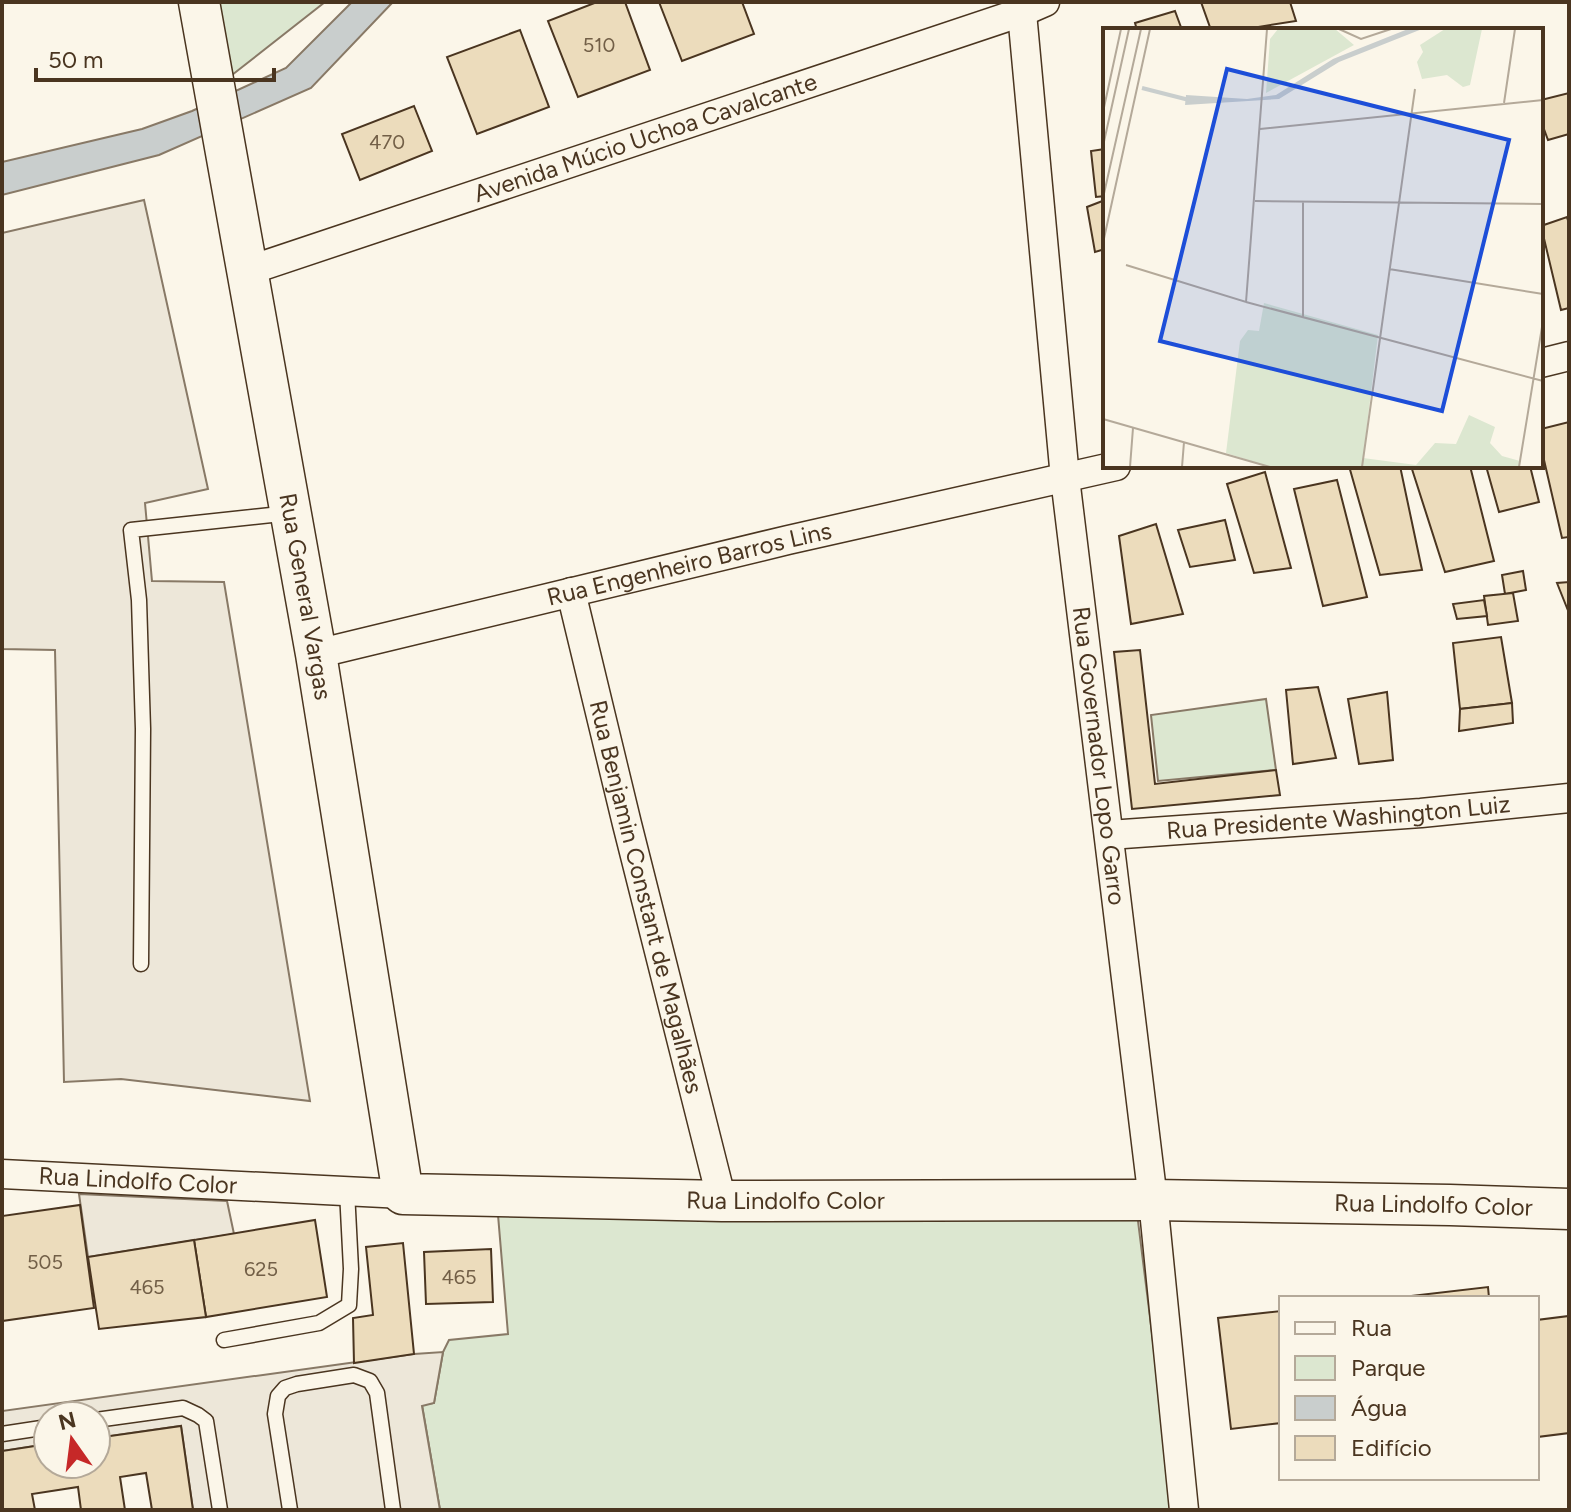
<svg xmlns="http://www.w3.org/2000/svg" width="1571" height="1512" viewBox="0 0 1571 1512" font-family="Figtree,sans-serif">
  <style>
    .green { fill: #dce7d0; stroke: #887966; stroke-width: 2 }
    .parking { fill: #ede7d9; stroke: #887966; stroke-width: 2 }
    .water { fill: #c9cecd; stroke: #887966; stroke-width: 2 }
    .building { fill: #ecdcbc; stroke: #4a3520; stroke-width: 2 }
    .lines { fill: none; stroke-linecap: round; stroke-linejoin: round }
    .lane-casing { stroke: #4a3520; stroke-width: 17 }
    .street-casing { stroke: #4a3520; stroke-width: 31 }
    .secondary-casing { stroke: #4a3520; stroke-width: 43 }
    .lane { stroke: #fbf6e9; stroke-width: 14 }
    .street { stroke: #fbf6e9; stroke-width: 28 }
    .secondary { stroke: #fbf6e9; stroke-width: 40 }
    .labels { text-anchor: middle; stroke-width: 6; stroke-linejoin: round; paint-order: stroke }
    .number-label { font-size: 20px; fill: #725f47 }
    .street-label { font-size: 24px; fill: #4a3520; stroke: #fbf6e9 }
    .inset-river { fill: none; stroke: #c9cecd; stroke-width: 4 }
    .inset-road { fill: none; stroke: #b4a999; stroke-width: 2 }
    .view { fill: #1d4ed8; fill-opacity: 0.15; stroke: #1d4ed8; stroke-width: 4 }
    .inset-edge { fill: none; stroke: #4a3520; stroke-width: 4 }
  </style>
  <rect width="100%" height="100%" fill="#fbf6e9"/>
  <g class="green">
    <path d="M219 2H325L232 75Z"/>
    <path d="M1266 699 1276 770 1158 781 1151 715Z"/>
    <path d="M495 1179 1135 1197 1174 1510H440L422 1405 434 1403 443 1352 449 1340 508 1334Z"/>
  </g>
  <g class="parking">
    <path d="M144 200 208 489 145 503 152 581 224 582 310 1101 121 1079 64 1082 55 650 2 649V233Z"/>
    <path d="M79 1194 227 1201 234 1234 88 1257Z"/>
    <path d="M443 1352 434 1403 422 1406 440 1510H193L181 1426 96 1438V1416H48V1444L2 1451V1411L414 1354Z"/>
  </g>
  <path class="water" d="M352 2H393L311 88 159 155 2 195V162L142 129 192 111 286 68Z"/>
  <g class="building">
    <path d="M597 2H625L650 70 578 97 548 21Z"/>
    <path d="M659 2H742L754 34 682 61Z"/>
    <path d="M1201 2H1290L1296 21 1258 27 1259 30H1211Z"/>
    <path d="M1175 11 1182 30H1137L1135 23Z"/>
    <path d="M520 30 549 107 477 134 447 57Z"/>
    <path d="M1569 93V134L1548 140 1541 121V100Z"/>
    <path d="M414 106 432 151 360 180 342 134Z"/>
    <path d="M1105 149V196L1096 197 1091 151Z"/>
    <path d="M1105 200V249L1095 252 1087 207Z"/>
    <path d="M1567 217 1569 224V308L1561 310 1541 226Z"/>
    <path d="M1569 422V537L1562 538 1541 447V429Z"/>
    <path d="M1349 466H1400L1422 570 1380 575Z"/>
    <path d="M1411 466H1470L1494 561 1445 572Z"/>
    <path d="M1486 466H1530L1539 502 1499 512Z"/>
    <path d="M1265 472 1291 568 1254 573 1227 484Z"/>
    <path d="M1337 480 1367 597 1323 606 1294 489Z"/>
    <path d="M1225 520 1235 560 1190 567 1178 530Z"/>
    <path d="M1156 524 1183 614 1131 624 1119 536Z"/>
    <path d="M1523 571 1526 590 1505 594 1502 575Z"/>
    <path d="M1569 582V613L1557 583Z"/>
    <path d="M1513 593 1518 621 1488 625 1484 596Z"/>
    <path d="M1484 600 1487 616 1457 619 1453 604Z"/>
    <path d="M1501 637 1512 703 1460 709 1453 643Z"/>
    <path d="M1140 650 1155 784 1276 770 1280 795 1132 809 1114 652Z"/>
    <path d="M1318 687 1336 758 1293 764 1286 690Z"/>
    <path d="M1387 692 1393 760 1359 764 1348 699Z"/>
    <path d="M1512 703 1513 723 1459 731 1460 709Z"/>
    <path d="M80 1205 94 1308 2 1321V1216Z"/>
    <path d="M315 1220 327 1297 206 1317 194 1240Z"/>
    <path d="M194 1240 206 1317 99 1329 88 1257Z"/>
    <path d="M403 1243 414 1354 354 1363 353 1318 373 1315 366 1247Z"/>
    <path d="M491 1249 493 1302 426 1304 424 1252Z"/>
    <path d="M1488 1287 1489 1298H1394Z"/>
    <path d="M1281 1311V1423L1231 1429 1218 1318Z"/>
    <path d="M1569 1316V1433L1537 1437V1320Z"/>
    <path d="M181 1426 193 1510H152L146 1473 120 1477 125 1510H81L78 1487 32 1494 35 1510H2V1451L48 1444V1464H96V1438Z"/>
  </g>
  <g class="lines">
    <g class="lane-casing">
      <g id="lane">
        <path d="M141 964 143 729 139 600 131 530 290 513"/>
        <path d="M224 1340 319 1323 349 1305 351 1269 347 1191"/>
        <path d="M96 1420 183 1408 198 1415 206 1421 220 1510"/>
        <path d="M2 1434 48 1427"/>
        <path d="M290 1510 275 1414 278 1396 285 1388 297 1384 354 1375 370 1381 377 1393 393 1510"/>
      </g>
    </g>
    <g class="street-casing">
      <g id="street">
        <path id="s1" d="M1021 2 1065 478 1153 1200 1184 1510"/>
        <path id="s2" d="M247 271 1022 12 1045 2"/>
        <path d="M1541 363 1569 356"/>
        <path id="s3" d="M571 592 627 824 722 1201"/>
        <path id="s4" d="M316 654 788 540 1116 466"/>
        <path id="s5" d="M1109 835 1421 813 1569 798"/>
        <path id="s6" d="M2 1174 403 1194"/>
      </g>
    </g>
    <g class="secondary-casing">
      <g id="secondary">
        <path id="s7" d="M199 2 316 654 403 1194 722 1201 1153 1200 1450 1205 1569 1209"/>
      </g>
    </g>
    <use href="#lane" class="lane"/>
    <use href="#street" class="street"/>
    <use href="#secondary" class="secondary"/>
  </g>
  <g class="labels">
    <g class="number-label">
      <text x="599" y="52">510</text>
      <text x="387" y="149">470</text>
      <text x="45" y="1269">505</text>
      <text x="261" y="1276">625</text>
      <text x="459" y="1284">465</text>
      <text x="147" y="1294">465</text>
    </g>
    <g class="street-label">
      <text dy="8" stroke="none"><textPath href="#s2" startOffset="420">Avenida Múcio Uchoa Cavalcante</textPath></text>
      <text dy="8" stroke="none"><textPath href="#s4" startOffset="384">Rua Engenheiro Barros Lins</textPath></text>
      <text dy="8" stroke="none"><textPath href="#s7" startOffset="604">Rua General Vargas</textPath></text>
      <text dy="8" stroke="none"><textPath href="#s1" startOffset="758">Rua Governador Lopo Garro</textPath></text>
      <text dy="8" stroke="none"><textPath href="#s5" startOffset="230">Rua Presidente Washington Luiz</textPath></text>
      <text dy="8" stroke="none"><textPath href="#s3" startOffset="314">Rua Benjamin Constant de Magalhães</textPath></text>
      <text dy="8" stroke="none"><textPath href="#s6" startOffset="136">Rua Lindolfo Color</textPath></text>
      <text dy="8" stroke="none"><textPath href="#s7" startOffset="1592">Rua Lindolfo Color</textPath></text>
      <text dy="8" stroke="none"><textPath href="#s7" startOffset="2240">Rua Lindolfo Color</textPath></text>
    </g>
  </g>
  <g transform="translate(1103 28)">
    <rect width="440" height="440" fill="#fbf6e9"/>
    <path d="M175 1H232L251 17 163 65 167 11ZM342 1H379L367 57 360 59 344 47 319 51 314 34 320 24 317 17ZM161 275 275 307 260 430 313 437 332 415 353 416 366 387 392 399 387 415 399 428 417 433 416 439H167L123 425 137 313 145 302 156 303Z" fill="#dce7d0"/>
    <path d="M305 1H319L236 34 176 71 82 77 83 67 144 71 173 67 230 31Z" fill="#c9cecd"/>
    <path class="inset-river" d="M39 60 90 73"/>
    <path class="inset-road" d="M236 1 258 11 288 1M401 75 412 1M0 84 18 1M157 101 440 72M0 118 26 1M0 170 38 1M152 173 440 176M0 215 47 1M23 237 143 274 164 1M286 241 440 266M143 274 440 353M200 289V173M0 391 167 439M27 439 30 400M79 439 81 414M259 439 312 61M416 439 440 293"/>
    <path class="view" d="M124 41 406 112 339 383 57 313Z"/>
    <rect width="440" height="440" class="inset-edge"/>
  </g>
  <rect width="1571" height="1512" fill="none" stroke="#4a3520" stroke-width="8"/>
  <rect x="1279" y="1296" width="260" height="184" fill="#fbf6e9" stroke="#b4a999" stroke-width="2"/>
  <rect x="1295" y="1322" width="40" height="12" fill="#fbf6e9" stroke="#b4a999" stroke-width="2"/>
  <text x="1351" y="1336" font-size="24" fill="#4a3520">Rua</text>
  <rect x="1295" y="1356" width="40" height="24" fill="#dce7d0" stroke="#b4a999" stroke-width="2"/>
  <text x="1351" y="1376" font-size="24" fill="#4a3520">Parque</text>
  <rect x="1295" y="1396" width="40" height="24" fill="#c9cecd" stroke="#b4a999" stroke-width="2"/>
  <text x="1351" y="1416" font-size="24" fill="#4a3520">Água</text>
  <rect x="1295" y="1436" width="40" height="24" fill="#ecdcbc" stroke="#b4a999" stroke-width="2"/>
  <text x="1351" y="1456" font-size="24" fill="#4a3520">Edifício</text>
  <g transform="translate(72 1440) rotate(346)"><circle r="38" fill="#fbf6e9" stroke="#b4a999" stroke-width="2"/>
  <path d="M0-6L14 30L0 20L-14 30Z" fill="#c62828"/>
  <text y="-12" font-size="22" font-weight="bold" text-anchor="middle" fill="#4a3520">N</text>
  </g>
  <path d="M36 68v12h238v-12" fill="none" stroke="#4a3520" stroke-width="4"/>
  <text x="48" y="68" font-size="24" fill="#4a3520" stroke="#fbf6e9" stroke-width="6" paint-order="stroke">50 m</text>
</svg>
